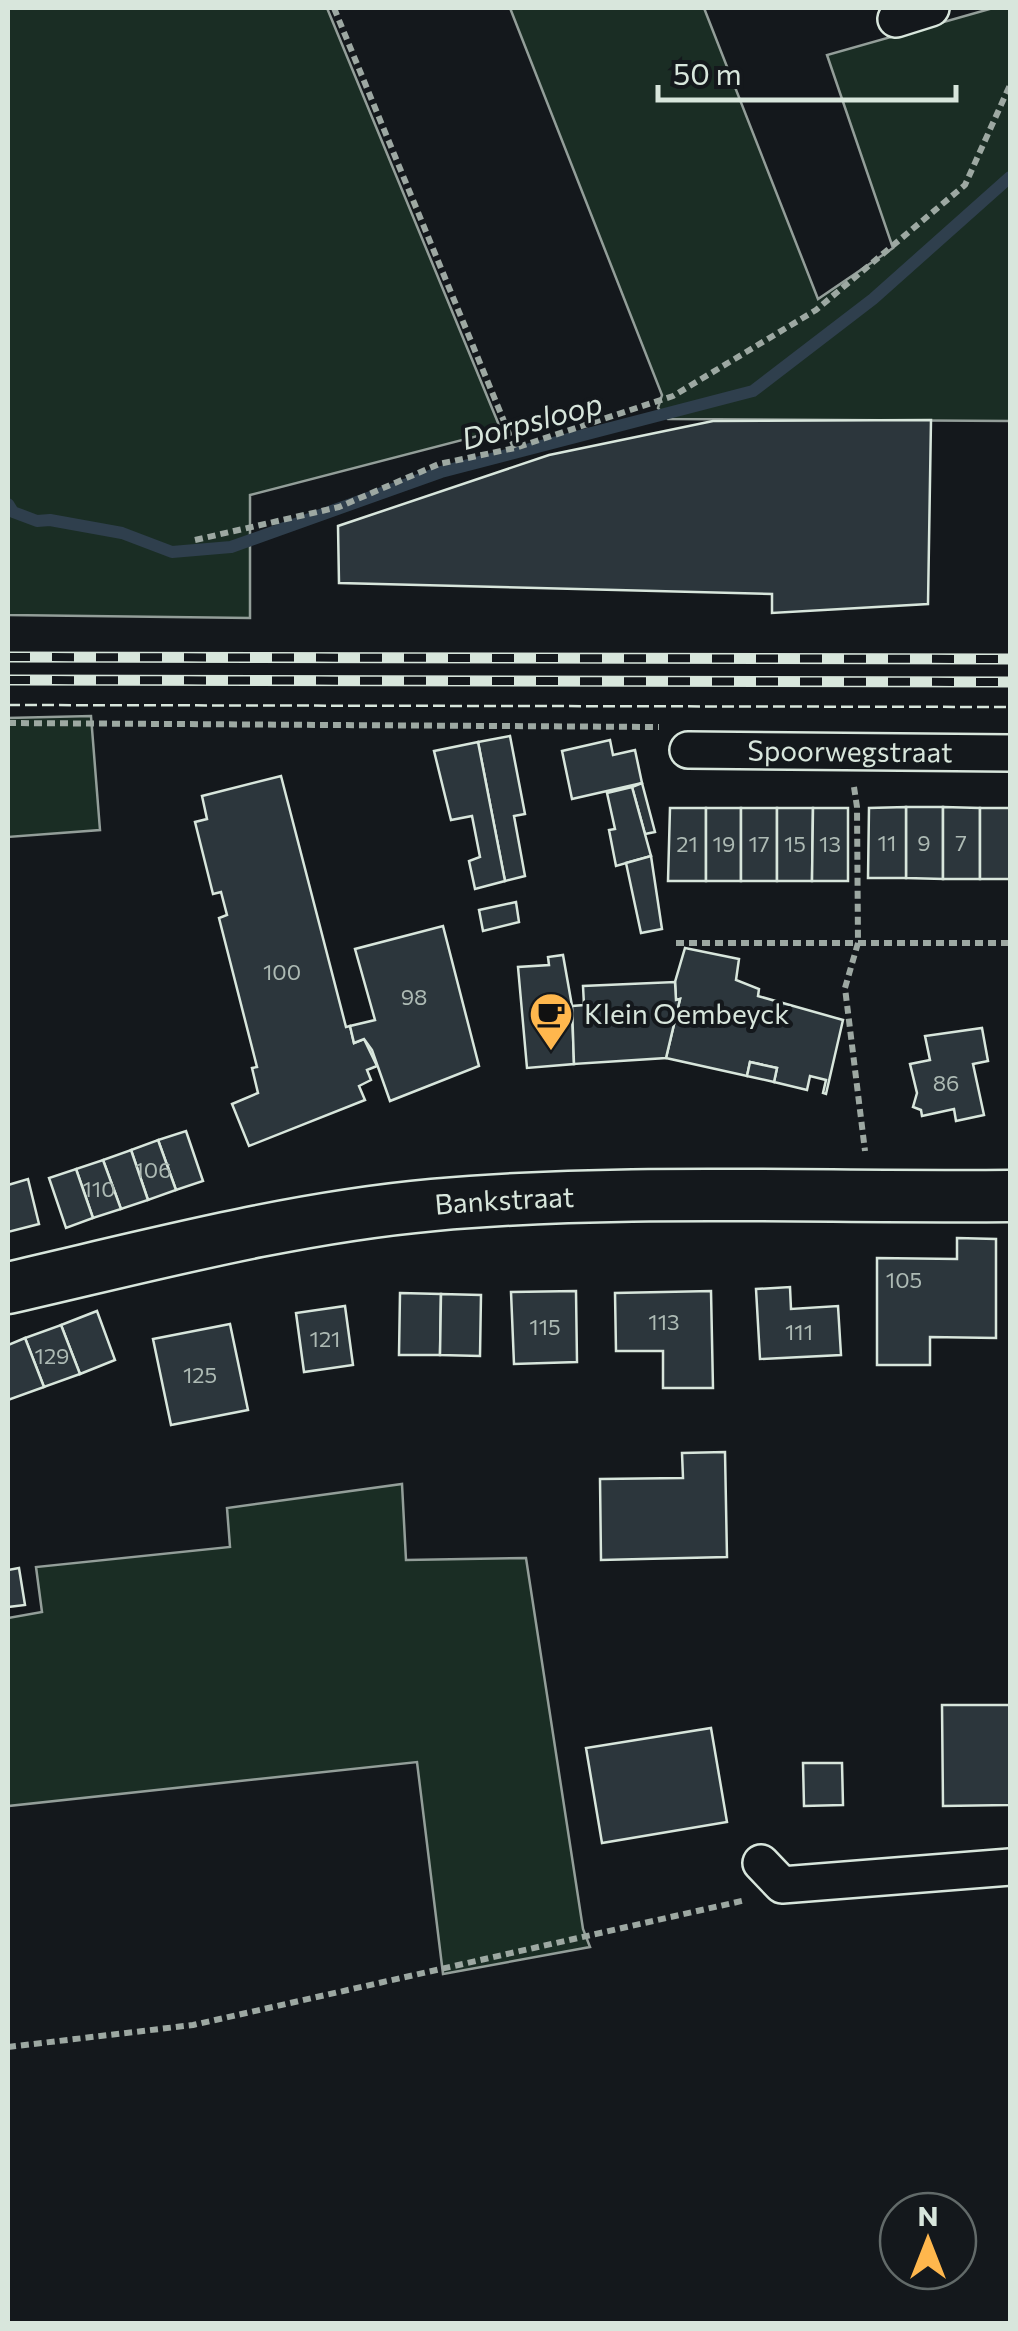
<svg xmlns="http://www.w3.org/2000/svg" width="1018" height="2331" viewBox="0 0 1018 2331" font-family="Commissioner,sans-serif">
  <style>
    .green { fill: #1a2d24; stroke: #939e99; stroke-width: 2.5 }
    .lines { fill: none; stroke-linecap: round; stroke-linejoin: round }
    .stream { stroke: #2f3f4d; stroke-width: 12 }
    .building { fill: #2c363c; stroke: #d8e6dc; stroke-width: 2.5 }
    .street-casing { stroke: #d8e6dc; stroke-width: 40 }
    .secondary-casing { stroke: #d8e6dc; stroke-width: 55 }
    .path { stroke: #9da8a2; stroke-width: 6; stroke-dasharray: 8 5; stroke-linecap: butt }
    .street { stroke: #14181c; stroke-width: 35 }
    .secondary { stroke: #14181c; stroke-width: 50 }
    .rail-casing { stroke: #d8e6dc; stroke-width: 11 }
    .rail { stroke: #14181c; stroke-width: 8; stroke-dasharray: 22; stroke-linecap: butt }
    .fence { stroke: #d8e6dc; stroke-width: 2.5; stroke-dasharray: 12 5; stroke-linecap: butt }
    .labels { text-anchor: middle; stroke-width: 8; stroke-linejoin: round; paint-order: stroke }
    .number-label { font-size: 22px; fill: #adbab4 }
    .street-label { font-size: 28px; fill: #d8e6dc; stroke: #14181c }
    .poi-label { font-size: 28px; fill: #d8e6dc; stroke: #14181c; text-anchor: start }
    .water-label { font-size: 30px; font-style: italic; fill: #d8e6dc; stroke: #14181c }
  </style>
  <rect width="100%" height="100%" fill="#14181c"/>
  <g class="green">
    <path d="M8 8H327L501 430 250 495V618L8 615Z"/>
    <path d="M510 8H704L818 299 893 248 827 55 993 8H1010V421L668 419 658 408 662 395Z"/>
    <path d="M91 716 100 830 8 837V718Z"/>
    <path d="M402 1484 406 1560 526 1558 583 1929 590 1947 443 1974 417 1762 8 1806V1618L42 1612 36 1567 230 1547 227 1508Z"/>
  </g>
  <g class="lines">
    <path class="stream" d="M8 504 13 512 37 521 50 520 122 533 172 552 231 547 441 472 753 391 873 299 1010 177"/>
  </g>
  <g class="building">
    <path d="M931 420 928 604 772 613V594L339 583 338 526 549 455 713 421Z"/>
    <path d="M510 736 525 814 514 816 525 876 505 881 478 742Z"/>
    <path d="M610 740 613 755 635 750 642 783 572 799 562 751Z"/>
    <path d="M478 742 505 881 475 889 469 861 480 857 472 816 451 820 434 751Z"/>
    <path d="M281 776 346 1027 350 1026 354 1043 364 1039 377 1066 367 1070 371 1080 359 1086 365 1100 249 1146 232 1104 258 1093 252 1068 257 1067 219 918 227 915 221 892 213 894 195 822 207 819 202 796Z"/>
    <path d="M642 783 655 832 645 834 632 787Z"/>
    <path d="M632 787 651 856 616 866 609 830 615 829 607 793Z"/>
    <path d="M906 807H943V879L906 878Z"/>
    <path d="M906 807V878H868L869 808Z"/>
    <path d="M943 807 980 808V879H943Z"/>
    <path d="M670 808H706V881H668Z"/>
    <rect x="706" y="808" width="35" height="73"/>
    <rect x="741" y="808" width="36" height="73"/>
    <path d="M777 808H813L812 881H777Z"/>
    <path d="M813 808H848V881H812Z"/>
    <rect x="980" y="808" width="30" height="71"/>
    <path d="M651 856 662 929 641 933 626 863Z"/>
    <path d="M516 902 519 922 483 931 479 910Z"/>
    <path d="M443 926 479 1066 390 1101 372 1050 364 1039 354 1043 350 1026 375 1020 355 949Z"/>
    <path d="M685 948 739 959 736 980 759 989 758 996 843 1020 826 1094 823 1093 826 1080 810 1076 807 1090 774 1082 777 1068 750 1062 747 1076 666 1058 680 999 676 1000 675 982Z"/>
    <path d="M563 955 572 1006 574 1064 527 1068 518 967 549 965 548 957Z"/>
    <path d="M675 982 676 1000 680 999 666 1058 574 1064 572 1006 584 1005 583 986Z"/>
    <path d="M982 1028 988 1061 973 1064 984 1115 956 1121 954 1109 922 1116 921 1110 913 1107 917 1093 910 1064 930 1060 925 1036Z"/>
    <path d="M750 1062 777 1068 774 1082 747 1076Z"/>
    <path d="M186 1131 203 1181 176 1190 158 1140Z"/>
    <path d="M158 1140 176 1190 148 1200 131 1150Z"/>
    <path d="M131 1150 148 1200 121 1209 103 1160Z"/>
    <path d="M103 1160 121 1209 93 1218 76 1169Z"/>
    <path d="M76 1169 93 1218 66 1228 49 1178Z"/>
    <path d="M28 1179 39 1224 8 1232V1185Z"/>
    <path d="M957 1238 996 1239V1338L930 1337V1365H877V1258L957 1259Z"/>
    <path d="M790 1287 791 1309 838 1306 841 1355 760 1359 756 1289Z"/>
    <path d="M576 1291 577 1362 514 1364 511 1292Z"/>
    <path d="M711 1291 713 1388H663V1351H616L615 1293Z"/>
    <path d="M400 1293 441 1294 440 1355H399Z"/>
    <path d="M441 1294 481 1295 480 1356 440 1355Z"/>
    <path d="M345 1306 353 1365 304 1372 296 1313Z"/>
    <path d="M97 1311 115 1360 80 1374 61 1325Z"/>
    <path d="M230 1324 248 1410 171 1425 153 1339Z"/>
    <path d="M61 1325 80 1374 44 1387 25 1338Z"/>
    <path d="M25 1338 44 1387 8 1400V1345Z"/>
    <path d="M725 1452 727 1557 601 1560 600 1479 683 1478 682 1453Z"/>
    <path d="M19 1568 25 1605 8 1607V1570Z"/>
    <path d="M942 1705H1010V1805L943 1806Z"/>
    <path d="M711 1728 727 1822 602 1843 586 1748Z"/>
    <path d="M803 1763H842L843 1805 804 1806Z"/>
  </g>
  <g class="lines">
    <g class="street-casing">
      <g id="street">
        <path d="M896 19 931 8"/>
        <path id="s1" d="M688 750 1010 753"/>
        <path d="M761 1863 782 1885 1010 1867"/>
      </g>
    </g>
    <g class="secondary-casing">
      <g id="secondary">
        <path id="s2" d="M8 1288C148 1256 289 1218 433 1205 624 1188 818 1198 1010 1196"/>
      </g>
    </g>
    <g class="path">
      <path d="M334 8 515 448"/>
      <path d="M195 540 339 507 439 464 515 448 673 396 816 310 965 185 1010 85"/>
      <path d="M8 723 659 727"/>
      <path d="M854 787 857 807 858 943 845 988 865 1151"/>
      <path d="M676 943H1010"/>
      <path d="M8 2047 193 2025 746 1900"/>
    </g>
    <use href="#street" class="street"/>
    <use href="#secondary" class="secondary"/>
    <g class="rail-casing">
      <g id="rail">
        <path d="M8 657 1010 659"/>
        <path d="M8 680 1010 682"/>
      </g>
    </g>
    <use href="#rail" class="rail"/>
    <path class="fence" d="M8 705 1010 707"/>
  </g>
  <defs>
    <g id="cafe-pin" transform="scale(2.25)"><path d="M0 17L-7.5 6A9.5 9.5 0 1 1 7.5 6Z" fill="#ffb74d" stroke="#14181c"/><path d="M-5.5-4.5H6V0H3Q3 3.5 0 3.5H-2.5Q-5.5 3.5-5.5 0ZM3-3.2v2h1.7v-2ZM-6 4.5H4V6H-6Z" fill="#111"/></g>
  </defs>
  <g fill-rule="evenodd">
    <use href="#cafe-pin" x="551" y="1014"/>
  </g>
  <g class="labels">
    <g class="number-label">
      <text x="887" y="851">11</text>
      <text x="924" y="851">9</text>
      <text x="961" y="851">7</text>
      <text x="687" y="852">21</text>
      <text x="724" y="852">19</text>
      <text x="759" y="852">17</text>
      <text x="795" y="852">15</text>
      <text x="830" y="852">13</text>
      <text x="282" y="980">100</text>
      <text x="414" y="1005">98</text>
      <text x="946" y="1091">86</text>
      <text x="153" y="1178">106</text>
      <text x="99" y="1197">110</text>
      <text x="904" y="1288">105</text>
      <text x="664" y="1330">113</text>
      <text x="545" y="1335">115</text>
      <text x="799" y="1340">111</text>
      <text x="325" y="1347">121</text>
      <text x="52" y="1364">129</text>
      <text x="200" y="1383">125</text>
    </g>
    <g class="street-label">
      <text dy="10" stroke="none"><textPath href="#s1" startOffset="162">Spoorwegstraat</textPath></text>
      <text dy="10" stroke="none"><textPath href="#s2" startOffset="505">Bankstraat</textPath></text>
    </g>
    <g class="poi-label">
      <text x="584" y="1024">Klein Oembeyck</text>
    </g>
    <g class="water-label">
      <text transform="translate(532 422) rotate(-15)" y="10">Dorpsloop</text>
    </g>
  </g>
  <rect width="1018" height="2331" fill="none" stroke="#d8e6dc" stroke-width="20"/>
  <g transform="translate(928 2241)"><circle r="48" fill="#14181c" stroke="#626a69" stroke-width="2.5"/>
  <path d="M0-8L18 38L0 25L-18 38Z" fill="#ffb74d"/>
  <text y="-15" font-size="28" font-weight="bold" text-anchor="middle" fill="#d8e6dc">N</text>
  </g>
  <path d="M658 85v15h298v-15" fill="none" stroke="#d8e6dc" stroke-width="5"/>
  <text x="673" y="85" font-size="30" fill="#d8e6dc" stroke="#14181c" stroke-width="8" paint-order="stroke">50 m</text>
</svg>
